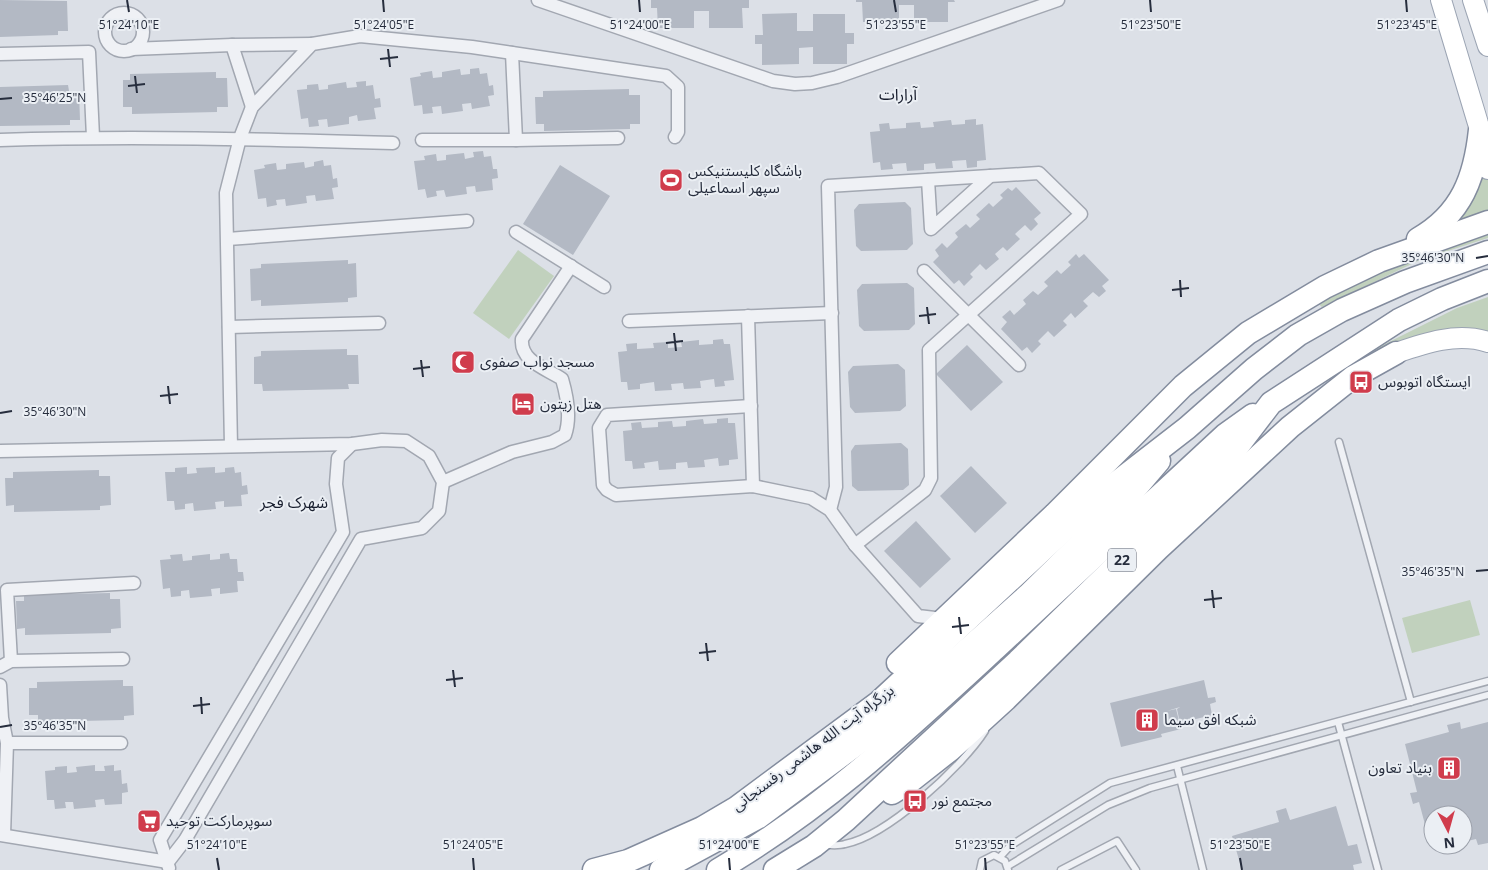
<svg xmlns="http://www.w3.org/2000/svg" width="1488" height="870" viewBox="0 0 1488 870" font-family="'Open Sans','Noto Sans Arabic',sans-serif">
  <style>
    .green { fill: #c1d1bd }
    .building { fill: #b3b9c4 }
    .lines { fill: none; stroke-linecap: round; stroke-linejoin: round }
    .lane-casing { stroke: #a2a7b1; stroke-width: 9 }
    .street-casing { stroke: #a2a7b1; stroke-width: 15 }
    .primary-casing { stroke: #9ba4b3; stroke-width: 22 }
    .highway-casing { stroke: #838c9e; stroke-width: 25 }
    .lane { stroke: #eff1f5; stroke-width: 6 }
    .street { stroke: #eff1f5; stroke-width: 12 }
    .primary { stroke: #fff; stroke-width: 20 }
    .highway { stroke: #fff; stroke-width: 22 }
    .ticks { fill: none; stroke: #262d3d; stroke-width: 2 }
    .labels { text-anchor: middle; stroke-width: 4; stroke-linejoin: round; paint-order: stroke }
    .shield { fill: #ebeff4; stroke: #616774; stroke-width: 1 }
    .shield-label { font-size: 14px; font-weight: bold; fill: #262d3d }
    .poi-label { font-size: 15px; fill: #262d3d; stroke: #ebeff4; text-anchor: start }
    .street-label { font-size: 15px; fill: #262d3d; stroke: #ebeff4 }
    .neighbourhood-label { font-size: 16px; fill: #181e2e; stroke: #ebeff4 }
    .ticks-label { font-size: 12px; text-anchor: middle; fill: #262d3d; stroke: #ebeff4; stroke-width: 4; stroke-linejoin: round; paint-order: stroke }
  </style>
  <rect width="100%" height="100%" fill="#dce0e7"/>
  <g class="green">
    <path d="M1483 169 1488 179V218L1445 231Z"/>
    <path d="M1488 226V238L1420 260 1322 307 1315 301Z"/>
    <path d="M518 250 554 276 509 339 473 313Z"/>
    <path d="M1488 297V332L1461 330 1282 420 1377 348 1457 308Z"/>
    <path d="M1470 600 1480 635 1412 653 1402 618Z"/>
  </g>
  <g class="building">
    <path d="M0 0 67 1 68 31H58V35L0 37Z"/>
    <path d="M651 0H749V8H742L743 28H709V11H694V28H658L657 8H651Z"/>
    <path d="M856 0H954L955 2H948V22H914V5H899V22H863L862 2H856Z"/>
    <path d="M797 13V31H813V14H845V33H854V44H847V64H813V47L799 48V64L762 65V44H755V35H763L762 14Z"/>
    <path d="M479 68 480 74 487 73 489 86 493 85 494 95 488 96 490 106 472 109 471 103 462 104 463 111 442 114 441 106 432 107 433 113 423 114 422 105 414 106 410 78 421 76 420 73 432 71 433 78 442 77V72L460 69 461 75 470 74V69Z"/>
    <path d="M216 72V78H227L228 107H217V112L132 114V107H123V80H130V74Z"/>
    <path d="M366 81V86L373 85 375 99 380 98 381 107 374 108 376 119 358 121 357 115 349 117V124L328 127 327 119 318 120 319 126 309 127 308 118 301 119 297 90 307 89V85L318 84 319 90 328 89V85L346 82 347 88 357 87 356 82Z"/>
    <path d="M68 85 69 91H79L80 120H70V125L0 126V87Z"/>
    <path d="M629 89V95H640V124H630V129L544 131V124H536L535 97H543V91Z"/>
    <path d="M976 119V125L983 124 986 160 977 161V167L967 168 966 160 952 161 953 168 936 169 935 163 924 164V170L907 171 906 163 892 164 893 169 881 170 880 162 873 163 870 132 880 131 879 124 889 123 890 129 906 128V123L920 122 921 128 934 127 933 122 951 120 952 125 965 124V120Z"/>
    <path d="M483 151 484 157 491 156 493 169H497L498 178 492 179 493 190 476 192 475 186 466 187 467 194 446 197 444 190 436 191 437 196 427 198 425 189 418 190 414 161 425 160 424 156 436 154 437 161 446 160V155L464 153 465 159 474 157 473 152Z"/>
    <path d="M323 160 324 166 331 165 333 179 337 178 338 187 332 188 334 199 316 201 315 195 306 196 307 203 286 206 285 199 276 200 277 205 267 207 266 198 258 199 254 170 265 168 264 165 276 163 277 170 286 169V164L304 162 305 168 314 166V162Z"/>
    <path d="M560 165 610 196 573 255 523 224Z"/>
    <path d="M1016 187 1041 213 1034 219 1038 224 1031 231 1025 225 1015 234 1020 239 1007 251 1003 247 995 254 999 259 986 270 980 264 970 274 973 277 964 286 959 280 954 284 933 262 939 256 935 250 942 243 947 248 958 237 955 233 966 224 970 228 980 219 976 215 989 203 993 207 1003 198 1000 195 1008 188 1012 191Z"/>
    <path d="M905 202 911 208 913 244 907 250 861 251 856 246 854 210 859 204Z"/>
    <path d="M1076 254 1079 258 1084 254 1109 280 1102 286 1106 291 1099 297 1093 292 1083 301 1088 306 1075 318 1071 313 1063 321 1067 325 1054 337 1048 331 1038 341 1041 344 1032 353 1027 347 1022 351 1001 329 1007 322 1002 317 1010 310 1014 315 1026 304 1023 300 1033 291 1038 295 1048 286 1044 282 1057 270 1061 274 1071 265 1068 262Z"/>
    <path d="M348 260V264L356 263 357 297 348 298V302L261 306V300L251 301 250 269 261 268V264Z"/>
    <path d="M907 283 914 288 915 324 909 330 864 331 859 326 857 290 862 284Z"/>
    <path d="M723 339 724 344H730L734 380 724 381 725 386 715 387 714 379 700 381 701 388 684 389 683 383 671 384 672 390 655 391 654 382 640 384V389L628 390 627 382H621L618 352 627 351 626 344 637 343V349L654 348 653 343 668 342V348L682 347 681 342 699 340V345L713 344V340Z"/>
    <path d="M967 345 1003 382 971 411 936 374Z"/>
    <path d="M347 349V355H358L359 384H348L349 389 263 391 262 384H254V357L261 356V351Z"/>
    <path d="M898 364 905 370 906 406 900 411 855 413 850 407 848 372 853 366Z"/>
    <path d="M728 418V423H735L738 459 729 460V465L719 466 718 458 704 460 705 467 688 468 687 462 676 463V469L659 470 658 461 644 463 645 468 633 469 632 461H625L623 431 632 430 631 423 641 422 642 428 658 427V422L672 421 673 427 686 426V421L703 419 704 424 717 423V419Z"/>
    <path d="M901 443 908 449 909 485 903 490 858 491 852 486 851 451 855 445Z"/>
    <path d="M971 466 1007 503 975 533 940 496Z"/>
    <path d="M187 467V474L197 473 196 468 215 467V473L225 472V468L234 467 235 473 241 472 242 486 247 485 248 494 241 495 242 506 224 507V501L215 502 216 509 194 511 193 503 185 504V509L175 510 174 501H167L165 472H175V468Z"/>
    <path d="M99 470V476H110L111 505 100 506V510L14 512V505L6 506 5 478H13V472Z"/>
    <path d="M916 521 951 559 920 588 884 551Z"/>
    <path d="M229 553 230 559H237L238 572H243L244 581H237L238 592 220 594V588L211 589 212 596 190 598 189 590 181 591V596L171 597 170 588 163 589 160 560 171 559 170 555 182 554 183 561 192 560V556L210 554V560L220 559V554Z"/>
    <path d="M110 593V599H120L121 628 111 629V633L25 635V628L17 629 16 601H24V595Z"/>
    <path d="M123 680V686H133L134 715 124 716V720L38 722V715H29V688H37V682Z"/>
    <path d="M1204 680 1208 698 1215 697 1216 702 1210 704 1212 715 1180 723 1177 709 1180 707 1167 711 1176 709 1181 729 1161 734 1162 737 1121 747 1110 703Z"/>
    <path d="M1460 722 1461 729 1488 722V843L1478 845 1476 839 1463 842V815H1433V847H1431L1419 802 1413 804 1410 793 1417 792 1405 744 1449 732 1447 725Z"/>
    <path d="M95 765V771H105L104 766 114 765V771L121 770 122 784 127 783 128 792 122 793V804L105 805 104 799 95 800 96 807 74 809 73 802H65L66 808 55 809 54 800H47L45 771 55 770V767L67 766V773L77 772 76 767Z"/>
    <path d="M1336 806 1348 846 1357 844 1362 863 1353 865 1354 870H1242L1232 836 1279 822 1276 811 1286 808 1290 820Z"/>
  </g>
  <g class="lines">
    <g class="lane-casing">
      <g id="lane">
        <path d="M1339 442 1411 702"/>
        <path d="M1338 722 1378 870"/>
        <path d="M1177 766 1203 870"/>
        <path d="M826 845C832 845 839 846 845 844 887 836 962 767 985 731"/>
        <path d="M1000 857 1010 846 1110 783 1488 681"/>
        <path d="M1008 866 1108 805 1150 788 1488 695"/>
        <path d="M980 870 982 861 994 855 1005 861 1008 870"/>
        <path d="M1061 870 1117 841 1136 870"/>
      </g>
    </g>
    <g class="street-casing">
      <g id="street">
        <path d="M538 0 773 81 795 84 812 83 837 77 1058 0"/>
        <circle cx="124" cy="32" r="19"/>
        <path d="M232 45 312 44"/>
        <path d="M131 49 232 45 252 107"/>
        <path d="M0 54 89 52 93 137"/>
        <path d="M0 140C131 136 262 139 393 143"/>
        <path d="M422 140H516L512 53"/>
        <path d="M516 140 618 138"/>
        <path d="M928 180 931 229 990 176"/>
        <path d="M516 232 604 287"/>
        <path d="M228 239 467 221"/>
        <path d="M924 271 1019 365"/>
        <path d="M748 316 753 486"/>
        <path d="M629 321 832 313"/>
        <path d="M229 327 379 323"/>
        <path d="M751 406 607 415 599 428 603 485 607 490 616 495 753 486 811 498 830 510 855 545 918 616 943 619"/>
        <path d="M231 446 226 193 240 138 252 107 312 44 360 36 472 47 666 76 678 87V132L675 137"/>
        <path d="M0 451 352 444 382 440 406 441 429 456 443 482 439 511 422 528 361 539 185 840 168 862"/>
        <path d="M443 482 512 452 552 442 565 435C571 418 567 396 562 379 545 368 520 361 522 339L571 266"/>
        <path d="M830 510 836 487 828 186 1039 173 1081 214 929 350 931 478 925 490 855 545"/>
        <path d="M11 661 7 590 134 583"/>
        <path d="M0 667 11 661 123 659"/>
        <path d="M0 685 2 718 7 743 4 835"/>
        <path d="M7 743H121"/>
        <path d="M0 835 168 862"/>
        <path d="M169 868 160 840 343 532 336 484 338 458 352 444"/>
      </g>
    </g>
    <g class="primary-casing">
      <g id="primary">
        <path d="M1441 0 1480 130 1488 169"/>
        <path d="M1473 0 1488 46"/>
        <path d="M1396 353C1425 343 1457 332 1488 342"/>
      </g>
    </g>
    <g class="highway-casing">
      <g id="highway">
        <path d="M1418 239C1462 214 1475 177 1480 130"/>
        <path d="M898 663 1055 514 1183 386 1248 333 1325 287 1379 261 1488 222"/>
        <path d="M892 793 908 783 950 750 1006 699 1158 549 1290 427 1353 377 1396 353"/>
        <path d="M594 870 628 861 702 828 736 808 879 702 1107 490 1187 428 1254 369 1298 335 1342 310 1405 282 1488 252"/>
        <path d="M661 870 759 817 885 723 1028 595 1130 495 1159 461"/>
        <path d="M718 870C823 809 906 731 995 649 1072 577 1148 506 1225 435L1253 415"/>
        <path d="M775 870 814 846 846 820 1018 661 1235 450 1271 403 1399 320 1442 299 1488 281"/>
      </g>
    </g>
    <use href="#lane" class="lane"/>
    <use href="#street" class="street"/>
    <use href="#primary" class="primary"/>
    <use href="#highway" class="highway"/>
  </g>
  <path class="ticks" d="M127 0 129 12M383 0 384 12M639 0 640 12M894 0 896 12M1150 0 1151 12M1406 0 1407 12M388 49 390 67M380 59 398 57M135 76 137 93M128 86 145 84M0 99 12 98M1476 258 1488 256M1180 280 1181 297M1172 290 1189 288M927 307 929 324M919 316 936 314M674 333 676 351M666 343 683 341M421 360 423 377M413 369 430 367M168 386 170 404M160 396 178 394M0 413 12 411M1476 571 1488 570M1212 590 1214 608M1204 600 1222 598M959 617 961 634M952 627 969 625M706 643 708 661M699 653 716 651M453 670 455 687M446 680 463 678M201 697 202 714M193 706 210 704M0 727 12 725M217 858 219 870M473 858 474 870M729 858 730 870M985 858 986 870M1240 858 1242 870"/>
  <defs>
    <g id="stadium-square" transform="scale(1.25)"><rect x="-9" y="-9" width="18" height="18" rx="4" fill="#d03c4c" stroke="#ebeff4"/><path d="M0-5a6.5 5 0 1 0 0 10a6.5 5 0 1 0 0-10ZM-3.5-1.8h7v3.6h-7Z" fill="#fff"/></g>
    <g id="mosque-square" transform="scale(1.25)"><rect x="-9" y="-9" width="18" height="18" rx="4" fill="#d03c4c" stroke="#ebeff4"/><path d="M3.5-4.9A6 6 0 1 0 3.5 4.9A5 5 0 1 1 3.5-4.9Z" fill="#fff"/></g>
    <g id="bus-square" transform="scale(1.25)"><rect x="-9" y="-9" width="18" height="18" rx="4" fill="#d03c4c" stroke="#ebeff4"/><path d="M-5-6H5V4H4V6H2V4H-2V6H-4V4H-5ZM-3.5-4V0h7V-4ZM-3.5 1.2v1.5H-2V1.2ZM2 1.2v1.5H3.5V1.2Z" fill="#fff"/></g>
    <g id="hotel-square" transform="scale(1.25)"><rect x="-9" y="-9" width="18" height="18" rx="4" fill="#d03c4c" stroke="#ebeff4"/><path d="M-6-4.5h1.5V1H6V5H4.5V3h-9V5H-6ZM-4 0a1.8 1.8 0 1 1 3.6 0ZM.5 0V-2.5h3Q6-2.5 6 0Z" fill="#fff"/></g>
    <g id="building-square" transform="scale(1.25)"><rect x="-9" y="-9" width="18" height="18" rx="4" fill="#d03c4c" stroke="#ebeff4"/><path d="M-4-6H4V6H1V3H-1V6H-4ZM-2.5-4.3h1.7v1.8h-1.7ZM.8-4.3h1.7v1.8H.8ZM-2.5-1h1.7V.8h-1.7ZM.8-1h1.7V.8H.8Z" fill="#fff"/></g>
    <g id="supermarket-square" transform="scale(1.25)"><rect x="-9" y="-9" width="18" height="18" rx="4" fill="#d03c4c" stroke="#ebeff4"/><path d="M-6-5.5h2.5l.6 2H6L4.5 2H-2.5L-4.4-4H-6ZM-1.5 3.2a1.3 1.3 0 1 0 .1 0ZM3 3.2a1.3 1.3 0 1 0 .1 0Z" fill="#fff"/></g>
  </defs>
  <g fill-rule="evenodd">
    <use href="#stadium-square" x="671" y="180"/>
    <use href="#mosque-square" x="463" y="362"/>
    <use href="#bus-square" x="1361" y="382"/>
    <use href="#hotel-square" x="523" y="404"/>
    <use href="#building-square" x="1147" y="720"/>
    <use href="#building-square" x="1449" y="768"/>
    <use href="#bus-square" x="915" y="801"/>
    <use href="#supermarket-square" x="149" y="821"/>
  </g>
  <g class="labels">
    <rect class="shield" x="1108" y="548.5" width="28" height="23" rx="4"/>
    <g class="shield-label">
      <text x="1122" y="565">22</text>
    </g>
    <g class="poi-label">
      <text x="688" y="176">باشگاه کلیستنیکس<tspan x="688" dy="17">سپهر اسماعیلی</tspan></text>
      <text x="480" y="367">مسجد نواب صفوی</text>
      <text x="1378" y="387">ایستگاه اتوبوس</text>
      <text x="540" y="409">هتل زیتون</text>
      <text x="1164" y="725">شبکه افق سیما</text>
      <text x="1432" y="773" text-anchor="end">بنیاد تعاون</text>
      <text x="932" y="806">مجتمع نور</text>
      <text x="166" y="826">سوپرمارکت توحید</text>
    </g>
    <g class="street-label">
      <text transform="translate(813 748) rotate(-37)" y="5">بزرگراه آیت الله هاشمی رفسنجانی</text>
    </g>
    <g class="neighbourhood-label">
      <text x="898" y="100">آرارات</text>
      <text x="294" y="508">شهرک فجر</text>
    </g>
  </g>
  <g class="ticks-label">
    <text x="129" y="29">51°24'10"E</text>
    <text x="384" y="29">51°24'05"E</text>
    <text x="640" y="29">51°24'00"E</text>
    <text x="896" y="29">51°23'55"E</text>
    <text x="1151" y="29">51°23'50"E</text>
    <text x="1407" y="29">51°23'45"E</text>
    <text x="55" y="102">35°46'25"N</text>
    <text x="1433" y="262">35°46'30"N</text>
    <text x="55" y="416">35°46'30"N</text>
    <text x="1433" y="576">35°46'35"N</text>
    <text x="55" y="730">35°46'35"N</text>
    <text x="217" y="849">51°24'10"E</text>
    <text x="473" y="849">51°24'05"E</text>
    <text x="729" y="849">51°24'00"E</text>
    <text x="985" y="849">51°23'55"E</text>
    <text x="1240" y="849">51°23'50"E</text>
  </g>
  <g transform="translate(1448 830) rotate(174)"><circle r="24" fill="#ebeff4" stroke="#9ca1ab"/>
  <path d="M0-4L9 19L0 12L-9 19Z" fill="#d03c4c"/>
  <text y="-8" font-size="14" font-weight="bold" text-anchor="middle" fill="#262d3d">N</text>
  </g>
</svg>
